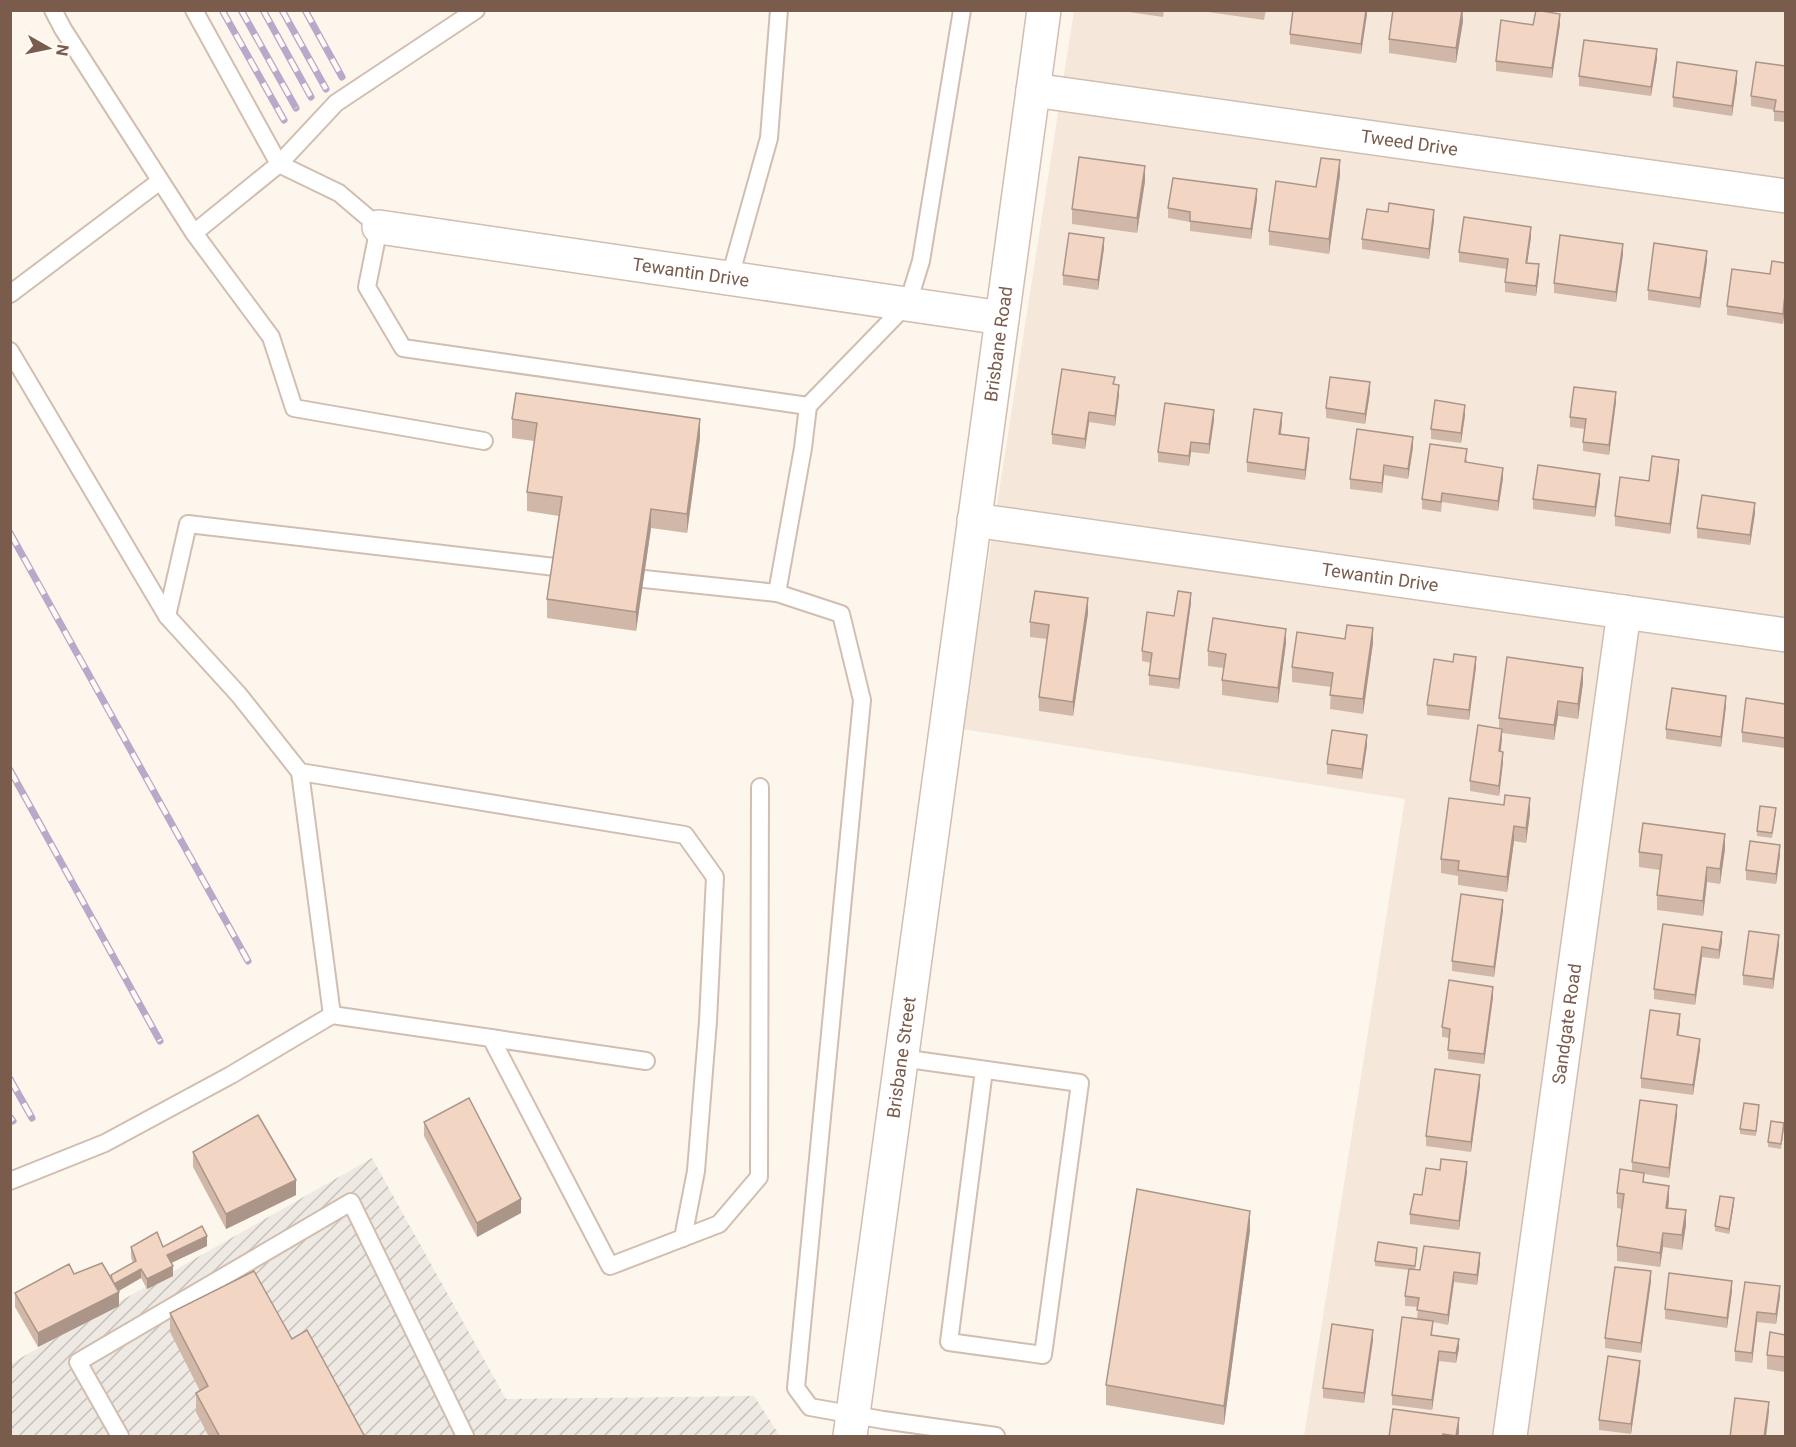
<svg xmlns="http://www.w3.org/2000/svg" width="1796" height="1447" viewBox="0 0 1796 1447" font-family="Roboto,sans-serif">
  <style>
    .residential { fill: #f5e8da }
    .industrial { fill: url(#industrial-furrows) }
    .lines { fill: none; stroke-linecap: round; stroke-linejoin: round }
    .lane-casing { stroke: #d1beb0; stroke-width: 20 }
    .street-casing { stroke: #d1beb0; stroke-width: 36 }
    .lane { stroke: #fff; stroke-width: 16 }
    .street { stroke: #fff; stroke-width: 33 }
    .rail-casing { stroke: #b9a8c9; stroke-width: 7 }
    .rail { stroke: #fffaf3; stroke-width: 4.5; stroke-dasharray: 14; stroke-linecap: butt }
    .wall { fill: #d1b7a8 }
    .shaded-wall { fill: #aa9588 }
    .building { fill: #f3d5c3; stroke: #aa9588; stroke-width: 1.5 }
    .labels { text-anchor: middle; stroke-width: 4.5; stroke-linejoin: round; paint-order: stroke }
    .street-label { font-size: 18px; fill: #7a5c4d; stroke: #fffaf3 }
  </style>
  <defs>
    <pattern id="industrial-furrows" width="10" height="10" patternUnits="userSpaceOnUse" patternTransform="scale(1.5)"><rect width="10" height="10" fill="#efe9e4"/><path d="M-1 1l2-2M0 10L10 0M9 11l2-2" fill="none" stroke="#c7c0bb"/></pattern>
  </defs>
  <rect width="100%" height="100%" fill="#fdf6ec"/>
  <path class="residential" d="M1074 11H1785V1436H1304L1405 799 962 729Z"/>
  <path class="industrial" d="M372 1158 506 1399 754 1396 780 1436H11L10 1364Z"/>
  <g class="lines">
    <g class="lane-casing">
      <g id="lane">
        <path d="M53 10 63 29 194 233"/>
        <path d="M194 10 279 164 194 233 271 337 294 408 484 441"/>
        <path d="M476 10 336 103 279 164 339 193 379 227 367 287 403 348 808 406 908 303 921 261 962 10"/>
        <path d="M730 277 769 138 779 10"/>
        <path d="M10 294 160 181"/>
        <path d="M10 351 167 616"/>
        <path d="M808 406 803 448 777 593 841 614 862 700 796 1388 810 1407 883 1420 996 1436"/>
        <path d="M555 567 188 524 167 616 239 695 300 772 685 835 715 877 708 1021 696 1171 683 1238"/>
        <path d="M644 579 777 593"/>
        <path d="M300 772 332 1015"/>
        <path d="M491 1038 646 1061"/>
        <path d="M901 1058 1080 1083 1043 1355 949 1342 984 1070"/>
        <path d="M10 1181 105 1143 231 1075 332 1015 491 1038 610 1266 719 1224 759 1177 760 787"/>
        <path d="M120 1436 78 1362 351 1202 465 1436"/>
      </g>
    </g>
    <g class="street-casing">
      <g id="street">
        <path id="s1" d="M1033 90 1786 196"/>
        <path id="s2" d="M379 227 1002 318"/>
        <path id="s3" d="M974 520 1786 635"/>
        <path id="s4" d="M850 1436 1044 10"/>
        <path id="s5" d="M1510 1436 1624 612"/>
      </g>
    </g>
    <use href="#lane" class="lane"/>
    <use href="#street" class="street"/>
    <g class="rail-casing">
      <g id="rail">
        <path d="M222 10 284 120"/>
        <path d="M241 10 296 108"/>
        <path d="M263 10 311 97"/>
        <path d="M282 10 326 89"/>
        <path d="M305 10 342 77"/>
        <path d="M10 533 248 961"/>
        <path d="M10 770 160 1041"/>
        <path d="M10 1079 32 1118"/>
        <path d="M10 1117 13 1121"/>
      </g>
    </g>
    <use href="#rail" class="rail"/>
  </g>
  <g class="wall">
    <path d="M1129 10H1164L1163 17 1129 12Z"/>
    <path d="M1201 10H1266L1264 20 1201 11Z"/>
    <path d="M1367 10 1361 54 1290 44V34Z"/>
    <path d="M1463 10V21L1456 63 1389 53V39Z"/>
    <path d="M1560 24 1552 78 1496 71V61L1533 25Z"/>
    <path d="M1657 59 1651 96 1579 86V76Z"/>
    <path d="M1785 66V122L1774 121V110L1751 106V96Z"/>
    <path d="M1737 81 1732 116 1673 107V97Z"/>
    <path d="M1340 175 1329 254 1269 245V231L1316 187Z"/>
    <path d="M1145 181 1137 233 1072 224V209Z"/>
    <path d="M1257 199 1251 239 1190 231V222L1168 218V208Z"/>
    <path d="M1388 212 1434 220 1429 259 1362 249V239Z"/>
    <path d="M1531 237 1527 263 1539 274 1536 296 1505 292V282L1507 269 1459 262V252Z"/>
    <path d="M1104 248 1098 290 1063 285V275Z"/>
    <path d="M1623 254 1616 302 1554 293V283Z"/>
    <path d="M1707 261 1700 308 1648 300V290Z"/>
    <path d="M1785 263 1783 324 1727 315V306Z"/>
    <path d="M1115 384 1119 395 1115 426 1089 422 1085 449 1052 444V434Z"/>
    <path d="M1370 392 1365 424 1326 418V408Z"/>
    <path d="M1616 402 1609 455 1583 451V442L1585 429 1570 427V417Z"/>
    <path d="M1465 415 1461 443 1431 439V429Z"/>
    <path d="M512 419 700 438 687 533 651 528 636 631 547 618V599L559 516 527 511V492L534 441 512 438Z"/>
    <path d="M1214 420 1209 454 1191 452 1189 466 1158 462V452Z"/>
    <path d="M1282 423 1281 434 1309 448 1305 480 1247 472V462Z"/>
    <path d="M1413 447 1408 479 1384 475 1382 493 1350 489V479Z"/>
    <path d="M1467 459V463L1503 478 1498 511 1442 502 1441 512 1422 509V499Z"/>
    <path d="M1679 470 1670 534 1615 526V516L1649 481Z"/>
    <path d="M1600 484 1595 517 1533 509V499Z"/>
    <path d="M1755 513 1750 545 1697 538V528Z"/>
    <path d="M1785 520V547H1784V532Z"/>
    <path d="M1191 603 1179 689 1149 685V675L1151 663 1142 661V651Z"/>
    <path d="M1088 613 1073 716 1039 711V697L1047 639 1030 637V622Z"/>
    <path d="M1286 643 1278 703 1222 695V680L1224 668 1208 666V651Z"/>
    <path d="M1373 643 1363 714 1330 709 1331 687 1292 682V667Z"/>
    <path d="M1476 667 1469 720 1427 715V705Z"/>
    <path d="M1583 683 1578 719 1558 716 1554 740 1502 733 1501 752 1503 762 1499 796 1470 791V781L1499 728V718Z"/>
    <path d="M1785 704V748L1742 742V732Z"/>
    <path d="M1726 706 1721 747 1666 739V729Z"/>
    <path d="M1367 745 1362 779 1327 774V764Z"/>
    <path d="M1530 813 1526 843 1514 841 1507 892 1458 885V876L1441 873V859Z"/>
    <path d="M1776 813 1772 838 1757 836V831Z"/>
    <path d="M1725 849 1720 884 1707 882 1703 916 1657 910V895L1660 870 1639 867V852Z"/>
    <path d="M1780 855 1776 884 1746 880V870Z"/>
    <path d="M1503 910 1494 977 1452 971V961Z"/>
    <path d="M1663 924 1722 942 1719 959 1702 957 1695 1005 1654 999V989Z"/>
    <path d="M1779 945 1773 989 1743 985V975Z"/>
    <path d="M1493 997 1484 1064 1448 1059 1449 1038 1442 1037V1027Z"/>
    <path d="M1680 1024 1678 1036 1700 1049 1693 1095 1641 1088V1078Z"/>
    <path d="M1480 1085 1471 1152 1426 1146V1136Z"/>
    <path d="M1759 1110 1756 1136 1740 1134V1129Z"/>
    <path d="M1677 1115 1669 1178 1644 1174V1183L1669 1201 1668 1208 1686 1225 1682 1250 1663 1247 1660 1267 1617 1261V1246L1622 1209 1617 1208V1193L1632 1171V1162Z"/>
    <path d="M424 1122 521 1213 477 1237 424 1136Z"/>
    <path d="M1784 1128 1781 1149 1768 1147V1142Z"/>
    <path d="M193 1152 296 1195 226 1229 193 1167Z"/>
    <path d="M1467 1172 1459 1230 1410 1224V1214L1422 1195Z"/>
    <path d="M1734 1203 1729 1234 1715 1231V1226Z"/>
    <path d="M1250 1230 1224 1425 1106 1405V1385Z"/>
    <path d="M207 1246 171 1263 173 1276 147 1289 141 1278 119 1291V1306L38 1347 15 1307V1293L74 1274 111 1279 133 1263 131 1257V1247Z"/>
    <path d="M1417 1253 1415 1270H1420L1480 1263 1477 1285 1454 1282 1448 1325 1433 1322 1432 1335 1459 1348 1456 1363 1439 1361 1432 1410 1392 1405V1395L1417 1319 1418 1307 1405 1306V1296L1409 1270 1375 1266V1261Z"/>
    <path d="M1651 1281 1641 1353 1605 1348V1338Z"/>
    <path d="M1745 1282 1780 1296 1776 1324 1757 1322 1752 1363 1735 1361V1351Z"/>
    <path d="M1732 1291 1727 1328 1665 1319V1309Z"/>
    <path d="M170 1313 292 1339 365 1437H209L196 1412V1393L200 1391 170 1332Z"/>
    <path d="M1785 1335V1372L1767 1369V1355Z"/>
    <path d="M1373 1340 1364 1403 1323 1398V1388Z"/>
    <path d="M1640 1371 1631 1434 1599 1430V1420Z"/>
    <path d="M1459 1433 1458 1437H1389Z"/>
  </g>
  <g class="shaded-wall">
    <path d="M1366 10H1367V15L1361 54V44Z"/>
    <path d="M1462 10 1463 21 1456 63V48Z"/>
    <path d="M1560 14V24L1552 78V68Z"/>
    <path d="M1657 49V59L1651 96V87Z"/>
    <path d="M1737 71V81L1732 116V106Z"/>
    <path d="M1340 160V175L1329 254V239Z"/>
    <path d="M1145 166V181L1137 233V218Z"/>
    <path d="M1257 189V199L1251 239V229Z"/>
    <path d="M1434 210V220L1429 259V249Z"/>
    <path d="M1531 227V237L1526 272V263Z"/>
    <path d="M1104 238V248L1098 290V280Z"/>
    <path d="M1623 244V254L1616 302V292Z"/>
    <path d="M1707 251V261L1700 308V298Z"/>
    <path d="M1539 264V274L1536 296V286Z"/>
    <path d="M1785 294V304L1783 324V314Z"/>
    <path d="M1370 382V392L1365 424V414Z"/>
    <path d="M1119 385V395L1115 426V416Z"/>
    <path d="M1616 392V402L1609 455V445Z"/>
    <path d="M1465 405V415L1461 443V433Z"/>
    <path d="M1214 410V420L1209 454V444Z"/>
    <path d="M1089 412V422L1085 449V439Z"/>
    <path d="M1282 413V423L1279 444V434Z"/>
    <path d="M700 419V438L687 533V514Z"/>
    <path d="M1413 437V447L1408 479V469Z"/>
    <path d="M1309 438V448L1305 480V470Z"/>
    <path d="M1191 442V452L1189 466V456Z"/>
    <path d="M1679 460V470L1670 534V524Z"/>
    <path d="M1384 465V475L1382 493V483Z"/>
    <path d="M1503 468V478L1498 511V501Z"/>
    <path d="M1600 474V484L1595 517V507Z"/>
    <path d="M1755 503V513L1750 545V535Z"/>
    <path d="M651 509V528L636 631V612Z"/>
    <path d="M1191 593V603L1179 689V679Z"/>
    <path d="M1088 598V613L1073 716V702Z"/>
    <path d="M1373 628V643L1363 714V699Z"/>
    <path d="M1286 629V643L1278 703V688Z"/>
    <path d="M1476 657V667L1469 720V710Z"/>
    <path d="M1583 668V683L1578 719V704Z"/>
    <path d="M1726 696V706L1721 747V737Z"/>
    <path d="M1558 701V716L1554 740V725Z"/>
    <path d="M1502 729V739L1499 761V751Z"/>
    <path d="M1367 735V745L1362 779V769Z"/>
    <path d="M1503 752V762L1499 796V786Z"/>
    <path d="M1530 798V813L1526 843V828Z"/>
    <path d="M1514 826V841L1507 892V877Z"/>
    <path d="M1725 834V849L1720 884V869Z"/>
    <path d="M1780 845V855L1776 884V874Z"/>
    <path d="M1707 867V882L1703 916V901Z"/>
    <path d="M1503 900V910L1494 977V967Z"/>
    <path d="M1722 932V942L1719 959V950Z"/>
    <path d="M1779 935V945L1773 989V979Z"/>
    <path d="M1702 947V957L1695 1005V995Z"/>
    <path d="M1493 987V997L1484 1064V1054Z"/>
    <path d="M1680 1014V1024L1677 1045V1035Z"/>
    <path d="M1700 1039V1049L1693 1095V1085Z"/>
    <path d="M1480 1075V1085L1471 1152V1142Z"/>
    <path d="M1677 1105V1115L1669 1178V1168Z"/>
    <path d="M1467 1162V1172L1459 1230V1221Z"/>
    <path d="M296 1180V1195L226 1229V1214Z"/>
    <path d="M1669 1186V1201L1666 1222V1208Z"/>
    <path d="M1734 1198V1203L1729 1234V1229Z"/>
    <path d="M521 1199V1213L477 1237V1223Z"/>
    <path d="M1686 1210V1225L1682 1250V1235Z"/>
    <path d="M1250 1211V1230L1224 1425V1406Z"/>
    <path d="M1663 1233V1247L1660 1267V1253Z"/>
    <path d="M207 1236V1246L167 1265V1255Z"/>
    <path d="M1480 1253V1263L1477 1285V1275Z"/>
    <path d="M173 1266V1276L147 1289V1279Z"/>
    <path d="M141 1269V1278L115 1293 119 1292V1306L38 1347V1333L112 1285Z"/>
    <path d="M1651 1271V1281L1641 1353V1343Z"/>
    <path d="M1454 1272V1282L1448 1325V1315Z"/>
    <path d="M1732 1281V1291L1727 1328V1318Z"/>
    <path d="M1780 1286V1296L1776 1324V1314Z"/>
    <path d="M1757 1312V1322L1752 1363V1353Z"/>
    <path d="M1373 1330V1340L1364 1403V1393Z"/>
    <path d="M1459 1339V1348L1456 1363V1353Z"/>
    <path d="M1439 1351V1361L1432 1410V1400Z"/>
    <path d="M1640 1361V1371L1631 1434V1424Z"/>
    <path d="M1769 1402V1412L1766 1437H1764Z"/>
    <path d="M1459 1418V1433L1458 1437H1456Z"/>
  </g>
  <g class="building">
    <path d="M1293 10H1366L1361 44 1290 34Z"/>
    <path d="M1393 10H1462L1456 48 1389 39Z"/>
    <path d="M1536 10 1560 14 1552 68 1496 61 1501 20 1533 25Z"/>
    <path d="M1584 40 1657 49 1651 87 1579 76Z"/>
    <path d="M1677 62 1737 71 1732 106 1673 97Z"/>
    <path d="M1756 62 1785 66V112L1774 111 1776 100 1751 96Z"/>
    <path d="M1079 157 1145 166 1137 218 1072 209Z"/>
    <path d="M1321 158 1340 160 1329 239 1269 231 1276 181 1316 187Z"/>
    <path d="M1173 178 1257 189 1251 229 1190 221V212L1168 208Z"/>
    <path d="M1389 203 1434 210 1429 249 1362 239 1367 209 1388 212Z"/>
    <path d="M1464 217 1531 227 1526 263 1539 264 1536 286 1505 282 1508 259 1459 252Z"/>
    <path d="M1069 233 1104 238 1098 280 1063 275Z"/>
    <path d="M1560 235 1623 244 1616 292 1554 283Z"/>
    <path d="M1654 243 1707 251 1700 298 1648 290Z"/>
    <path d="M1772 261 1785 263V294L1783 314 1727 306 1732 269 1770 274Z"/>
    <path d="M1062 369 1115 377 1113 384 1119 385 1115 416 1089 412 1085 439 1052 434Z"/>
    <path d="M1330 377 1370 382 1365 414 1326 408Z"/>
    <path d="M1574 387 1616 392 1609 445 1583 442 1586 419 1570 417Z"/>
    <path d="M516 393 700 419 687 514 651 509 636 612 547 599 562 497 527 492 537 423 512 419Z"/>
    <path d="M1435 400 1465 405 1461 433 1431 429Z"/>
    <path d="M1165 403 1214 410 1209 444 1191 442 1189 456 1158 452Z"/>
    <path d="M1254 409 1282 413 1279 434 1309 438 1305 470 1247 462Z"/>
    <path d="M1357 429 1413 437 1408 469 1384 465 1382 483 1350 479Z"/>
    <path d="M1430 444 1467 449 1465 462 1503 468 1498 501 1442 493 1441 502 1422 499Z"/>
    <path d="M1652 456 1679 460 1670 524 1615 516 1620 477 1649 481Z"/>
    <path d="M1538 465 1600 474 1595 507 1533 499Z"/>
    <path d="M1702 495 1755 503 1750 535 1697 528Z"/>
    <path d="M1035 591 1088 598 1073 702 1039 697 1049 625 1030 622Z"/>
    <path d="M1178 591 1191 593 1179 679 1149 675 1152 653 1142 651 1147 612 1174 616Z"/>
    <path d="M1213 618 1286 629 1278 688 1222 680 1226 654 1208 651Z"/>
    <path d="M1347 625 1373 628 1363 699 1330 695 1333 673 1292 667 1297 632 1345 639Z"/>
    <path d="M1454 654 1476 657 1469 710 1427 705 1434 659 1453 662Z"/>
    <path d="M1507 657 1583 668 1578 704 1558 701 1554 725 1499 718Z"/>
    <path d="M1672 688 1726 696 1721 737 1666 729Z"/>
    <path d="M1746 698 1785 704V738L1742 732Z"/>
    <path d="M1478 725 1502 729 1499 751 1503 752 1499 786 1470 781Z"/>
    <path d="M1332 730 1367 735 1362 769 1327 764Z"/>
    <path d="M1505 795 1530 798 1526 828 1514 826 1507 877 1458 870 1459 861 1441 859 1449 798 1504 805Z"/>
    <path d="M1760 806 1776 808 1772 833 1757 831Z"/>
    <path d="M1643 823 1725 834 1720 869 1707 867 1703 901 1657 895 1662 855 1639 852Z"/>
    <path d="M1750 841 1780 845 1776 874 1746 870Z"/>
    <path d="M1461 894 1503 900 1494 967 1452 961Z"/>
    <path d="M1663 924 1722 932 1719 950 1702 947 1695 995 1654 989Z"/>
    <path d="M1749 931 1779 935 1773 979 1743 975Z"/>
    <path d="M1449 980 1493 987 1484 1054 1448 1050 1450 1029 1442 1027Z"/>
    <path d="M1650 1010 1680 1014 1677 1035 1700 1039 1693 1085 1641 1078Z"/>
    <path d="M1435 1069 1480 1075 1471 1142 1426 1136Z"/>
    <path d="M469 1098 521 1199 477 1223 424 1122Z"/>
    <path d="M1640 1100 1677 1105 1669 1168 1632 1162Z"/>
    <path d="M1744 1103 1759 1105 1756 1131 1740 1129Z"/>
    <path d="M258 1115 296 1180 226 1214 193 1152Z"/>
    <path d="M1771 1121 1784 1123 1781 1144 1768 1142Z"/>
    <path d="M1441 1159 1467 1162 1459 1221 1410 1214 1414 1194 1422 1195 1426 1168 1440 1170Z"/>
    <path d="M1620 1169 1644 1173 1643 1182 1669 1186 1666 1208 1686 1210 1682 1235 1663 1233 1660 1253 1617 1246 1624 1194 1617 1193Z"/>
    <path d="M1137 1189 1250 1211 1224 1406 1106 1385Z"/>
    <path d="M1720 1196 1734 1198 1729 1229 1715 1226Z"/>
    <path d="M202 1226 207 1236 167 1255 173 1266 147 1279 141 1269 114 1284 112 1279 111 1275 136 1261 131 1247 157 1232 163 1247Z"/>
    <path d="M1378 1242 1417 1248 1415 1266 1375 1261Z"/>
    <path d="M1424 1246 1480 1253 1477 1275 1454 1272 1448 1315 1417 1310 1419 1298 1405 1296 1409 1269 1420 1270Z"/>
    <path d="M102 1263 119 1292 38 1333 15 1293 69 1264 74 1274Z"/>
    <path d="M1615 1267 1651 1271 1641 1343 1605 1338Z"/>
    <path d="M254 1271 292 1339 307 1330 365 1437H220L196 1393 208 1386 170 1313Z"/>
    <path d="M1669 1273 1732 1281 1727 1318 1665 1309Z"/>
    <path d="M1745 1282 1780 1286 1776 1314 1757 1312 1752 1353 1735 1351Z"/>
    <path d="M1402 1317 1433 1321 1431 1335 1459 1339 1456 1353 1439 1351 1432 1400 1392 1395Z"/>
    <path d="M1332 1324 1373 1330 1364 1393 1323 1388Z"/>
    <path d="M1770 1332 1785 1335V1357L1767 1355Z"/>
    <path d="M1608 1356 1640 1361 1631 1424 1599 1420Z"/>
    <path d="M1735 1398 1769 1402 1764 1437H1730Z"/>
    <path d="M1393 1409 1459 1418 1456 1436 1443 1434 1442 1437H1389Z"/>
  </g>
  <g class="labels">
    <g class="street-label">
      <text dy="6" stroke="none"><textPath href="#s1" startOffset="380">Tweed Drive</textPath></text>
      <text dy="6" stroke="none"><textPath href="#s2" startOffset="315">Tewantin Drive</textPath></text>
      <text dy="6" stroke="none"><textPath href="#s4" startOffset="1102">Brisbane Road</textPath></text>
      <text dy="6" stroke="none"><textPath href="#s3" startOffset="410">Tewantin Drive</textPath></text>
      <text dy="6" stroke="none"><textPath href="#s5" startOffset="416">Sandgate Road</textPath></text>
      <text dy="6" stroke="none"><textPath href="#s4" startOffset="382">Brisbane Street</textPath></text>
    </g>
  </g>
  <rect width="1796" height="1447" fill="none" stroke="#7a5c4d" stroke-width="24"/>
  <g transform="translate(48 48) rotate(99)" stroke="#fffaf3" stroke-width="4.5" paint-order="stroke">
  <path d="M0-4.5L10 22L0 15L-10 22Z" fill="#7a5c4d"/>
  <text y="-9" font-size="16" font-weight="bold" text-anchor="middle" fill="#7a5c4d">N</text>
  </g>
</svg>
